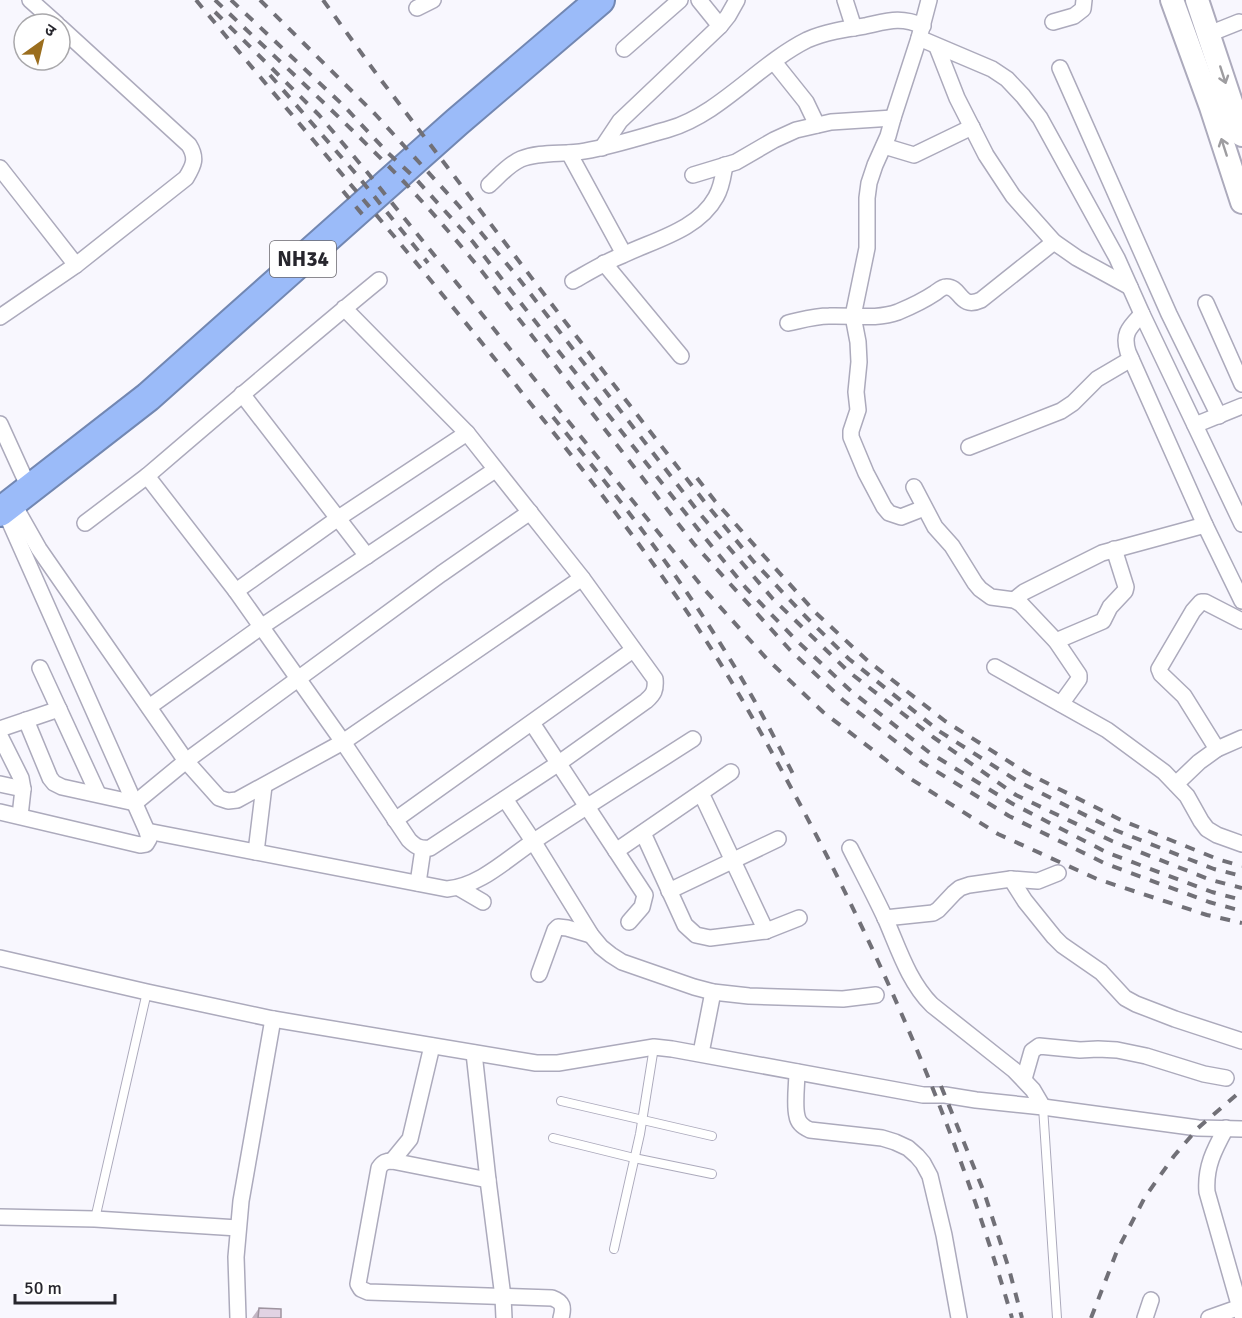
<svg xmlns="http://www.w3.org/2000/svg" width="1242" height="1318" viewBox="0 0 1242 1318" font-family="Signika,'Noto Sans Devanagari',sans-serif">
  <style>
    .lines { fill: none; stroke-linecap: round; stroke-linejoin: round }
    .lane-casing { stroke: #acaabc; stroke-width: 10 }
    .street-casing { stroke: #acaabc; stroke-width: 18 }
    .secondary-casing { stroke: #acaabc; stroke-width: 26 }
    .highway-casing { stroke: #7287b2; stroke-width: 32 }
    .lane { stroke: #fff; stroke-width: 8 }
    .street { stroke: #fff; stroke-width: 15 }
    .secondary { stroke: #fff; stroke-width: 22 }
    .highway { stroke: #9bbbf9; stroke-width: 28 }
    .rail { stroke: #717077; stroke-width: 4; stroke-dasharray: 10 10; stroke-linecap: butt }
    .wall { fill: #c2b5c3 }
    .building { fill: #e1d3e3; stroke: #9e949f; stroke-width: 1.5 }
    .oneway { stroke: #9e9da0 }
    .labels { text-anchor: middle; stroke-width: 4.5; stroke-linejoin: round; paint-order: stroke }
    .shield { fill: #fff; stroke: #68676c; stroke-width: 1.5 }
    .shield-label { font-size: 21px; font-weight: bold; fill: #27262d }
  </style>
  <rect width="100%" height="100%" fill="#f8f7fe"/>
  <g class="lines">
    <g class="lane-casing">
      <g id="lane">
        <path d="M561 1101 712 1136"/>
        <path d="M1043 1107 1057 1318"/>
        <path d="M553 1138 634 1158 712 1174"/>
        <path d="M95 1219 147 992"/>
        <path d="M614 1249 640 1134 654 1047"/>
      </g>
    </g>
    <g class="street-casing">
      <g id="street">
        <path d="M30 0 57 24"/>
        <path d="M699 0 720 26"/>
        <path d="M845 0 854 28"/>
        <path d="M417 8 433 0"/>
        <path d="M1053 22 1074 16 1083 9 1084 0"/>
        <path d="M1209 34 1239 22"/>
        <path d="M919 38 992 69 1007 79 1023 96 1040 118 1117 258 1142 314 1242 524"/>
        <path d="M937 47 957 98 986 155 1013 196 1054 242 1077 258 1130 287"/>
        <path d="M624 49 680 0"/>
        <path d="M774 62 806 102 817 125"/>
        <path d="M1060 68 1169 314 1219 416"/>
        <path d="M884 146 914 155 972 127"/>
        <path d="M602 148 620 121 720 26 728 16 737 0"/>
        <path d="M569 153 624 254"/>
        <path d="M0 168 76 265"/>
        <path d="M693 175 736 162 774 140 796 130 831 122 893 118"/>
        <path d="M489 185C499 176 509 164 521 159 541 151 564 155 585 151 613 146 641 137 669 129 720 114 759 64 807 40 825 32 845 29 865 26 888 21 900 16 923 26"/>
        <path d="M604 263 681 356"/>
        <path d="M573 281C589 272 605 262 623 255 654 240 698 230 716 197 722 187 723 176 725 165"/>
        <path d="M1206 303 1242 384"/>
        <path d="M344 308 467 433 582 578 655 679C656 690 654 694 646 701L559 763 430 848C420 849 416 847 409 840L343 742 236 591 147 476C224 410 301 344 379 280"/>
        <path d="M1142 314C1130 327 1122 333 1128 352L1205 525 1242 601"/>
        <path d="M0 317 76 265 186 178C194 165 197 158 189 145L60 27"/>
        <path d="M788 323C802 320 815 316 829 316 851 315 877 320 898 312 910 307 923 301 935 293 938 291 942 287 946 287 961 286 959 310 981 300L1054 242"/>
        <path d="M242 394 367 556"/>
        <path d="M0 424 30 490"/>
        <path d="M1195 425 1242 406"/>
        <path d="M969 447 1061 411 1073 403 1097 379 1131 359"/>
        <path d="M914 487 935 527 952 546 975 583 980 589 991 597 1014 600 1021 604 1056 641 1079 675V679L1061 704"/>
        <path d="M13 503 39 549 186 761 441 574 530 512"/>
        <path d="M924 508 901 517 889 513 884 507 866 473 851 437V431L858 410 856 392 859 362 858 342 853 316 867 248V198L869 183 875 165 888 136 893 118 919 38 929 0"/>
        <path d="M85 523 147 476"/>
        <path d="M236 591 337 519 467 433"/>
        <path d="M1014 600 1024 592 1102 553 1205 525"/>
        <path d="M1056 641 1103 621 1110 607 1125 591 1126 587 1114 549"/>
        <path d="M995 667 1107 730 1164 772 1187 796 1201 821 1207 829 1217 835 1242 844"/>
        <path d="M40 668 98 794"/>
        <path d="M149 707 261 627 495 470"/>
        <path d="M26 720 50 778 54 783 62 787 135 803 186 761 219 798 228 801 237 800 343 742 582 578"/>
        <path d="M532 723 645 895 642 907 629 922"/>
        <path d="M0 729 59 709"/>
        <path d="M0 736 21 778 23 789 20 816"/>
        <path d="M1217 749 1184 696 1161 674 1159 669 1193 611 1201 602H1205L1242 621"/>
        <path d="M0 784 23 789"/>
        <path d="M1176 784 1199 762 1217 749 1242 738"/>
        <path d="M701 793 766 931"/>
        <path d="M505 799 533 841 591 935 601 947 611 955 622 962 694 987 713 992 749 996 843 999 876 995"/>
        <path d="M0 812 140 845 146 844 149 839 147 831 4 509"/>
        <path d="M395 820 633 650"/>
        <path d="M147 831 447 889C480 886 507 859 534 841 587 806 640 773 693 739"/>
        <path d="M643 833 685 925 696 935 710 938 766 931 799 918"/>
        <path d="M850 848C862 872 875 896 886 920 899 950 909 982 932 1005L1014 1070 1033 1090 1043 1107"/>
        <path d="M616 851 731 772"/>
        <path d="M256 852 264 786"/>
        <path d="M1011 879 1025 901 1054 937 1062 945 1101 972 1125 998 1136 1004 1175 1019 1242 1041"/>
        <path d="M418 883 423 849"/>
        <path d="M459 888 483 902"/>
        <path d="M669 891 778 839"/>
        <path d="M885 918 933 913 938 910 954 893 960 888 969 885 1011 879 1038 881 1058 873"/>
        <path d="M0 958 147 992 273 1019 536 1063H558L654 1047 672 1049 923 1095H945L976 1100 1043 1107 1198 1128 1242 1129"/>
        <path d="M539 974 555 930 558 927 567 928 591 935"/>
        <path d="M474 1053 488 1180 503 1297 504 1318"/>
        <path d="M701 1053 713 992"/>
        <path d="M797 1072C797 1083 794 1105 797 1116 798 1123 803 1127 810 1130L882 1138 895 1142 908 1148 917 1156 923 1163 930 1176 944 1235 959 1318"/>
        <path d="M1024 1079 1032 1051 1039 1046 1080 1050 1098 1049 1117 1050 1146 1056 1204 1074 1226 1078"/>
        <path d="M1226 1128C1214 1150 1205 1167 1207 1192L1242 1315"/>
        <path d="M392 1161 410 1139 432 1046"/>
        <path d="M488 1180 392 1161C386 1161 383 1162 379 1168L358 1284 361 1289 368 1292 552 1298C563 1302 564 1307 561 1318"/>
        <path d="M0 1217 95 1219 238 1228"/>
        <path d="M238 1318 236 1257 241 1201 273 1019"/>
        <path d="M1145 1318 1151 1300"/>
        <path d="M1209 1318 1240 1307"/>
      </g>
    </g>
    <g class="secondary-casing">
      <g id="secondary">
        <path d="M1172 0 1211 107 1242 202"/>
        <path d="M1197 0 1242 135"/>
      </g>
    </g>
    <g class="highway-casing">
      <path id="highway" d="M0 512 148 397 457 122 600 0"/>
    </g>
    <use href="#lane" class="lane"/>
    <use href="#street" class="street"/>
    <use href="#secondary" class="secondary"/>
    <use href="#highway" class="highway"/>
    <g class="rail">
      <path d="M196 0C306 133 420 264 527 399 581 467 634 535 683 606 728 671 766 741 803 810 889 972 961 1142 1012 1318"/>
      <path d="M215 0C279 61 345 121 406 184 433 213 459 243 484 274L694 544 790 650 843 700 923 763 1009 816 1104 863 1209 902 1242 911"/>
      <path d="M231 0 344 106 387 152 415 178 473 242 705 538 746 588 795 639 851 691 930 753 1013 804 1108 853 1212 892 1242 900"/>
      <path d="M260 0 375 114 459 206 516 275 700 514 773 599 849 672 933 737 1016 795 1112 841 1211 880 1242 888"/>
      <path d="M323 0 378 76 563 319 707 505 754 562 808 619 849 659 939 731 1019 782 1115 830 1214 869 1242 876"/>
      <path d="M215 12 319 115 367 172 704 589 767 659 823 712 911 779 998 834 1097 879 1207 915 1242 923"/>
      <path d="M270 75 357 175 428 263"/>
      <path d="M343 191 367 220"/>
      <path d="M553 417C615 493 677 572 728 656 753 696 775 738 796 780"/>
      <path d="M697 478 715 501 764 556 817 614 868 661 945 721 1027 773 1121 820 1220 860 1242 866"/>
      <path d="M941 1086 984 1192 1009 1269 1022 1318"/>
      <path d="M1091 1318 1117 1251 1145 1197 1174 1156 1198 1128 1242 1090"/>
    </g>
  </g>
  <path class="wall" d="M259 1308 281 1318H252Z"/>
  <path class="building" d="M259 1308 281 1309V1318H258Z"/>
  <defs><path id="oneway-shaft" d="M-6 0H5M1.5-3L5.5 0L1.5 3" fill="none" stroke-width="1.6" stroke-linecap="round" stroke-linejoin="round" transform="scale(1.5)"/></defs>
  <g class="oneway">
    <use href="#oneway-shaft" transform="translate(1223 75) rotate(72)"/>
    <use href="#oneway-shaft" transform="translate(1224 147) rotate(-108)"/>
  </g>
  <g class="labels">
    <rect class="shield" x="270" y="241" width="66" height="36" rx="4.5"/>
    <g class="shield-label">
      <text x="303" y="266">NH34</text>
    </g>
  </g>
  <g transform="translate(42 42) rotate(34)"><circle r="28" fill="#ffffff" stroke="#a9a8ab" stroke-width="1.5"/>
  <path d="M0-4.5L10 22L0 15L-10 22Z" fill="#9b6e1e"/>
  <text y="-9" font-size="16" font-weight="bold" text-anchor="middle" fill="#27262d">उ</text>
  </g>
  <path d="M15 1294v9h100v-9" fill="none" stroke="#27262d" stroke-width="3"/>
  <text x="24" y="1294" font-size="18" fill="#27262d" stroke="#ffffff" stroke-width="4.5" paint-order="stroke">50 m</text>
</svg>
